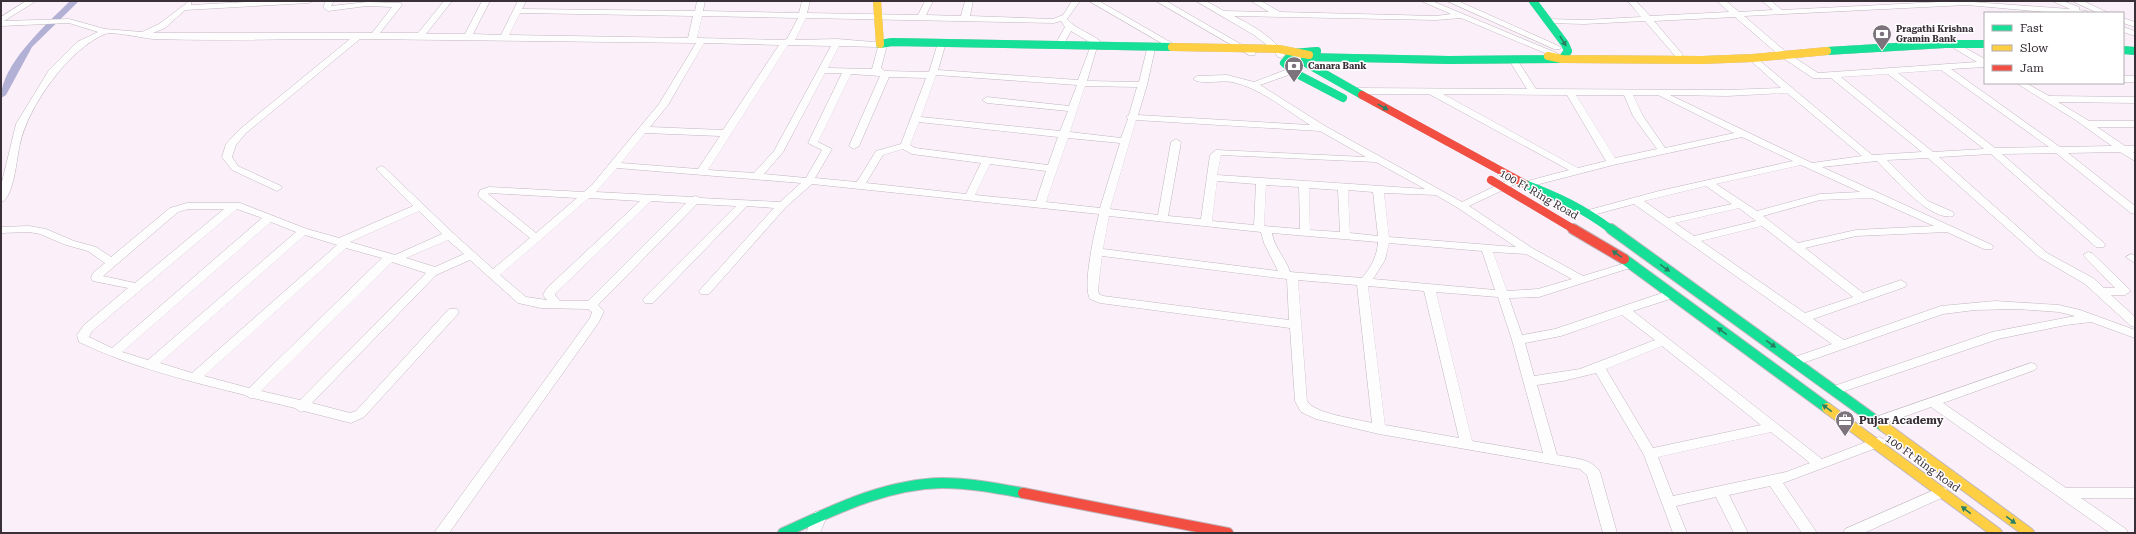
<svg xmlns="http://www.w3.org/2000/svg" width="2136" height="534" viewBox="0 0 2136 534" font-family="'Roboto Serif',serif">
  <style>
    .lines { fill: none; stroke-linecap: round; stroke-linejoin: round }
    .canal { fill: #b2b0d5; fill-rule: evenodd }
    .street-casing { stroke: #c0b7be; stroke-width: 1 }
    .fast-far1-casing { stroke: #c0b7be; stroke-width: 8 }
    .fast-casing { stroke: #c0b7be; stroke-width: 12 }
    .slow-far1-casing { stroke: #c0b7be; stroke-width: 8 }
    .slow-casing { stroke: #c0b7be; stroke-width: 12 }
    .jam-far1-casing { stroke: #c0b7be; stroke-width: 8 }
    .jam-casing { stroke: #c0b7be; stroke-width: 12 }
    .street { fill: #fefdfe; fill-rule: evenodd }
    .fast-far1 { stroke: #16e098; stroke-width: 8 }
    .fast { stroke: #16e098; stroke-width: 10 }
    .slow-far1 { stroke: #ffcf43; stroke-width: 8 }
    .slow { stroke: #ffcf43; stroke-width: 10 }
    .jam-far1 { stroke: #f24e42; stroke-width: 8 }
    .jam { stroke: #f24e42; stroke-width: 10 }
    .oneway { fill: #297f63 }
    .labels { text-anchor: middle; stroke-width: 3; stroke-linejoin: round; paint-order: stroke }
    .far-poi-label { font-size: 9px; font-weight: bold; fill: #393038; stroke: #fff; text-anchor: start }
    .street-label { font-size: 11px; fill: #393038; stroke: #fff }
    .poi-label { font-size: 11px; font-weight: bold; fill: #393038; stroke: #fff; text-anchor: start }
  </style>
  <rect width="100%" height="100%" fill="#fbf0f9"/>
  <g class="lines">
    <path class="canal" d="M70 1H79L32 47 6 95 1 98C1 64 47 24 70 1Z"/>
    <g class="street-casing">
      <g id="street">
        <path d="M26 1H36L4 21 69 19 105 29 142 32 159 24 188 2H191V5L266 1H313L309 3 185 10 165 28 153 33H372L392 7 367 6 328 11 323 7 326 1H334L331 6 367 2 401 3 402 5 380 33H418L444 1H452L426 34H465L482 1H490L473 34 501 35 518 1H526L522 9 695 11 697 1H705L703 11 799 13 802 1H810L807 13 918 15 925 1H933L926 15 961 16 965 1H973L970 16 1053 19 1063 15 1072 1H1080L1067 19C1077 31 1094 33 1104 45L1103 47H1097L1087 81 1139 82 1147 49 1151 46 1155 49 1147 85 1138 115 1310 125C1285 109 1260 88 1232 82 1222 80 1199 85 1193 79L1197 76 1227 75 1254 82 1288 69H1294V73L1260 85 1325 126 1462 202 1512 178H1520L1521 180 1520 182 1469 206 1532 248 1583 276 1632 261 1637 264 1636 266 1539 297 1509 298 1522 335 1555 329 1668 291H1676L1678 294 1676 297 1633 311 1822 459 1879 437 1884 439 1886 442 1884 445 1783 483 1817 533H1802L1770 486 1729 495 1748 533H1734L1716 497 1676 506 1687 533H1673L1644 455 1596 373 1563 381 1537 385 1557 455C1571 458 1592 458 1600 472L1617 533H1603L1587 475 1580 469 1379 434 1316 419 1301 412 1295 401 1290 328 1100 303 1090 299C1082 286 1095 231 1099 214L812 184 786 207 709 294H701L699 291 774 208 747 206 653 303H645L643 300 645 297 736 206 697 204 598 305 604 311 599 322 449 533H434L590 318 592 312 588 309 541 308 518 303 470 260 436 275 312 403 350 413 356 411 449 309H457L459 312 457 315 364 417 351 423 304 411 301 412 295 408 253 398H250L245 395C188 381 131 367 79 342L77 335 84 325 128 288 93 281 91 278 93 273 105 263 88 251 66 245 40 234 29 232 1 233V227L29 226 46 229 74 241 96 247 111 257 170 208 187 203H240L307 229 339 238 413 206 376 169 381 166 384 167 453 233 493 269 530 238 479 197 478 195 480 190 489 187 584 192 592 185 659 104 696 43 360 39 246 133 236 145 232 157 238 166 281 186 282 188 277 191 232 170 222 157 226 144 240 129 350 39C284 39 218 41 153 39 142 38 112 31 105 34 69 49 28 106 20 144 17 155 14 199 1 202V186L16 124 49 70 77 42 98 32 69 23 1 26V17ZM520 13 693 16 688 38 509 35ZM702 16 798 18 787 39 783 40 697 38ZM806 18 1054 23 1061 21 1065 27 1055 45 1056 47H1062L1071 31 1096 46 1090 48 1078 80 938 70 945 46 941 43 937 46 929 72 885 71 881 68 887 45 886 43 837 39 795 40ZM704 43 779 45 723 130 650 127 668 105ZM788 45 831 46 774 151 754 173 708 170ZM839 46 878 47 872 69 828 68ZM825 73H842L808 143 822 150 806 178 764 174 783 152ZM851 74 880 76 849 146 854 149 859 146 889 77 926 78 901 144 876 151 857 182 815 178 832 149 818 142ZM936 75 1077 85 1069 106 987 97 982 100 987 103 1068 111 1060 131 921 117ZM1085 86 1137 87 1129 115 1126 117 1128 119 1121 138 1070 132ZM1136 120 1320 131 1366 157 1216 150 1210 155 1201 219 1168 216 1181 142 1176 139 1171 142 1158 215 1110 209ZM919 122 1058 137 1048 165 915 148 910 145ZM645 133 720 136 698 169 621 163ZM1068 138 1120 143 1100 208 1046 202ZM903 149 912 154 981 163 966 194 866 183 883 155ZM1221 155 1376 162 1425 189 1217 175ZM990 164 1046 171 1036 201 975 195ZM617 168 801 183 780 202 700 198 696 196 692 197 596 192ZM1217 181 1256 184 1254 225 1212 221ZM1266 185 1299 187 1300 229 1264 226ZM1309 188 1338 190 1340 232 1310 230ZM1348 190 1373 192 1378 236 1350 233ZM490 193 577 198 536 233 488 194ZM1384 193 1436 195 1458 208 1516 247 1389 237ZM589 198 640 201 547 288 543 295 547 300 526 297 500 275ZM651 201 686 203 588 301H560L555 295 556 293ZM188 209H224L135 283 103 276 178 212ZM237 209 262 218 112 348 89 337 92 331ZM419 211 442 234 395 255 350 242ZM1109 216 1261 232 1264 243 1278 271 1103 249ZM271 222 296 232 148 360 122 352ZM1272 233 1378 242C1377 257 1371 267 1362 278L1290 272C1286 258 1274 248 1272 233ZM305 235 337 245 192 373 160 363ZM448 240 464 254 435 267 406 258ZM1389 243 1482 251 1495 290 1373 279 1385 260ZM346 248 382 258 249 388 204 376ZM1493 252 1526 254 1572 279 1538 289 1507 291ZM1102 256 1287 279 1289 320 1103 296 1099 294 1098 290ZM392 262 426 273 300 400 261 391ZM1298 280 1357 285 1372 423C1357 419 1314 414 1307 401ZM1368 286 1424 291 1459 438 1385 425ZM1436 292 1498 297 1512 340 1543 453 1472 441ZM1622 315 1655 340 1580 369 1534 376 1525 343 1561 336ZM1662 346 1761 425 1653 448 1606 369ZM1771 432 1810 463 1786 472 1673 496 1658 457Z"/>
        <path d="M1089 1H1099L1177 46 1176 48H1170Z"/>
        <path d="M1156 1H1166L1256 53 1255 55H1249Z"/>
        <path d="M1196 1H1206L1224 11 1269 12 1251 1H1261L1280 12 1436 16 1451 14 1421 1H1432L1559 54 1555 57 1552 56 1461 18 1436 20 1234 16C1253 26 1273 37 1285 55L1281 58 1278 57 1273 50 1254 35Z"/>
        <path d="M1447 1H1458L1561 47 1560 49H1554Z"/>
        <path d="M1628 1H1636L1650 16 1729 12 1717 1H1726L1739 12 1773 10 1762 1H1771L1782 10 1959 1 2070 9 2052 1H2063L2079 7V10L2087 11 2088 13H2056L1967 5 1744 16 1786 52 1818 73 1977 62 1940 40 1941 38H1947L1985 59V67L1951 69 2060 147 2112 146 2074 119 2016 83H2026L2049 96 2135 97V103L2058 102 2089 121H2135V127H2097L2125 146H2135V152H2133L2135 154V161L2120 152 2068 153 2135 206V214L2131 213 2056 153 2002 154 2104 243 2105 245 2104 247H2096L1991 154 1939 157 2047 253 2093 278 2104 288H2115L2083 255 2088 252 2092 253 2131 291 2125 295H2111L2135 317V327L2131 326 2085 284 2039 257 1928 158 1887 160 1928 201 1953 212 1954 214 1953 216C1930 222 1892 176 1877 161L1822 167 1992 245 1993 247 1992 249H1984L1947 232 1856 236 1805 248 1863 293 1901 280 1907 284 1905 287 1813 319 1844 340 1941 306 1995 301 2059 305 2080 310 2135 330V338L2091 322 2066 325 1998 339 1839 393H1831L1829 390 1831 387 1992 332 2075 316 2059 312 2017 309 1975 310 1943 314 1800 364H1792L1790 361 1792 358 1832 344 1634 204 1589 216 1584 213 1585 211 1659 191 1793 161 1742 137 1613 165 1528 187 1523 184 1524 182 1569 170 1429 94H1354L1350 91 1354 88 1527 89 1509 60 1513 57 1516 58 1536 89 1727 90 1781 88 1750 60 1749 58 1753 55 1872 155 1922 152 1831 78H1813L1780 56 1735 17 1654 21 1683 55 1679 58 1676 57 1645 21 1584 24 1548 23 1544 21 1548 19 1584 20 1641 17ZM1941 70 2049 147 1995 148 1898 73ZM1888 74 1984 149 1933 152 1841 77ZM1787 93 1862 156 1812 163 1670 95 1727 96ZM1443 94 1567 95 1606 161 1578 168ZM1576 95H1624L1633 116 1657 149 1615 158ZM1633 95H1658L1734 133 1665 148 1643 116ZM1801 165 1860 192 1820 194 1757 211 1716 184ZM1706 186 1732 204 1668 218 1644 201ZM1872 198 1934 226 1856 230 1798 243 1763 216 1820 200ZM1739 208 1756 221 1694 236 1675 223ZM1762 226 1853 297 1805 313 1701 241Z"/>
        <path d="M2072 1H2083L2109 13H2098Z"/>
        <path d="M2123 18 2135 22V27L2123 23Z"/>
        <path d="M2123 27 2135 31V36L2123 32Z"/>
        <rect x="2123" y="76" width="12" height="6"/>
        <path d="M2131 254 2135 255V263L2126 257Z"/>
        <path d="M2031 363 2035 364 2037 367 2035 370 1943 403 2066 488H2135V498H2081L2126 529 2128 533H2110L1931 407 1878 426 1873 424 1872 421 1873 418Z"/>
        <path d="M1941 487 1946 488 1948 492 1946 496 1864 533H1843L1845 529Z"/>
        <path d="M820 511 825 512 827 516 820 533H806L815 512Z"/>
      </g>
    </g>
    <g class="fast-far1-casing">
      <g id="fast-far1">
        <path d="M880 44 892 42 1172 47"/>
        <path d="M2123 50 2135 51"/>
        <path d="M1317 51 1293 53 1284 63 1297 74 1343 98"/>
        <path d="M1827 51 1945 44H1985"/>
        <path d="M1362 95 1304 62 1306 57 1449 60 1562 59 1568 51 1565 44 1533 1"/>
        <path d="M1525 184C1559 197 1582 208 1612 230"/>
      </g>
    </g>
    <g class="fast-casing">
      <g id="fast">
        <path d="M1611 229 1883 426"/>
        <path d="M1624 259 1827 408"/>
        <path d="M783 533C834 510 885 484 942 483 969 483 996 488 1023 493"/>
      </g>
    </g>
    <g class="slow-far1-casing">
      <g id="slow-far1">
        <path d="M877 1 880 44"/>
        <path d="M1172 47 1279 49 1309 55"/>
        <path d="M1548 56 1562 59 1702 60 1753 58 1827 51"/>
      </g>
    </g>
    <g class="slow-casing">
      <g id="slow">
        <path d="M1827 408 1997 533"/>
        <path d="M1883 426 2029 533"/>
      </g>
    </g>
    <g class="jam-far1-casing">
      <g id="jam-far1">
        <path d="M1362 95 1525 184"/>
        <path d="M1491 180 1575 230"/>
      </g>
    </g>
    <g class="jam-casing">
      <g id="jam">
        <path d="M1573 229 1624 259"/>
        <path d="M1023 493 1228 533"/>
      </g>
    </g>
    <use href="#street" class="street"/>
    <use href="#fast-far1" class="fast-far1"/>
    <use href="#fast" class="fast"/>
    <use href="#slow-far1" class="slow-far1"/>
    <use href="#slow" class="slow"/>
    <use href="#jam-far1" class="jam-far1"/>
    <use href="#jam" class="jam"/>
  </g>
  <defs><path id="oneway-solid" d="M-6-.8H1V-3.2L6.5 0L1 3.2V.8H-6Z"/></defs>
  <g class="oneway">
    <use href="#oneway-solid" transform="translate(1563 41) rotate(58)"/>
    <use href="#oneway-solid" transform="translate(1383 107) rotate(29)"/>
    <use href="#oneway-solid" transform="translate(1617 254) rotate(-145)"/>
    <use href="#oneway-solid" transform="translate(1665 268) rotate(36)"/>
    <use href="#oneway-solid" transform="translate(1722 331) rotate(-144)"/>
    <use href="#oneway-solid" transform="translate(1771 344) rotate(36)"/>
    <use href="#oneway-solid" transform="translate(1827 408) rotate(-144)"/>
    <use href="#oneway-solid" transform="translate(1966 510) rotate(-143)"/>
    <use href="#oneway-solid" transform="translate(2011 520) rotate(37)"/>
  </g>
  <defs>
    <g id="bank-pin" transform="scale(1)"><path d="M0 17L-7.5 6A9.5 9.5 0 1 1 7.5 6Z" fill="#7d737c" stroke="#fff"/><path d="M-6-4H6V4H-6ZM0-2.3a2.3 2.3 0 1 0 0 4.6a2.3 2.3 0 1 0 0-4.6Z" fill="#fff"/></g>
    <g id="office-pin" transform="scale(1)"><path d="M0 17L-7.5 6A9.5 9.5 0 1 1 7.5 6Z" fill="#7d737c" stroke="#fff"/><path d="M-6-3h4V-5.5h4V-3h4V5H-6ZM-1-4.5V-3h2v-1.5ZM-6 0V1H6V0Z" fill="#fff"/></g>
  </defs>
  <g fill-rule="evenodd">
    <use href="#bank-pin" x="1882" y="34"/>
    <use href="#bank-pin" x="1294" y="66"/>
    <use href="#office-pin" x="1845" y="420"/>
  </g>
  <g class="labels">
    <g class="far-poi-label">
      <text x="1896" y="32">Pragathi Krishna<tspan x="1896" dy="10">Gramin Bank</tspan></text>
      <text x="1308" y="69">Canara Bank</text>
    </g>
    <g class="street-label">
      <text transform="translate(1539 194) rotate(30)" y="4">100 Ft Ring Road</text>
      <text transform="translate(1923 463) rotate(36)" y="4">100 Ft Ring Road</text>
    </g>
    <g class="poi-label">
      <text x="1859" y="424">Pujar Academy</text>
    </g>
  </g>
  <rect width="2136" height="534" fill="none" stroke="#393038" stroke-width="4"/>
  <rect x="1984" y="12" width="140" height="72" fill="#ffffff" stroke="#b0acaf"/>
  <rect x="1992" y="25" width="20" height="6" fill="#16e098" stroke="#b0acaf"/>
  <text x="2020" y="32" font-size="12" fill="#393038">Fast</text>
  <rect x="1992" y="45" width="20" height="6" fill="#ffcf43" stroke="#b0acaf"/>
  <text x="2020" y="52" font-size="12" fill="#393038">Slow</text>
  <rect x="1992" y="65" width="20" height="6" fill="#f24e42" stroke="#b0acaf"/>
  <text x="2020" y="72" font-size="12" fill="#393038">Jam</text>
</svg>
